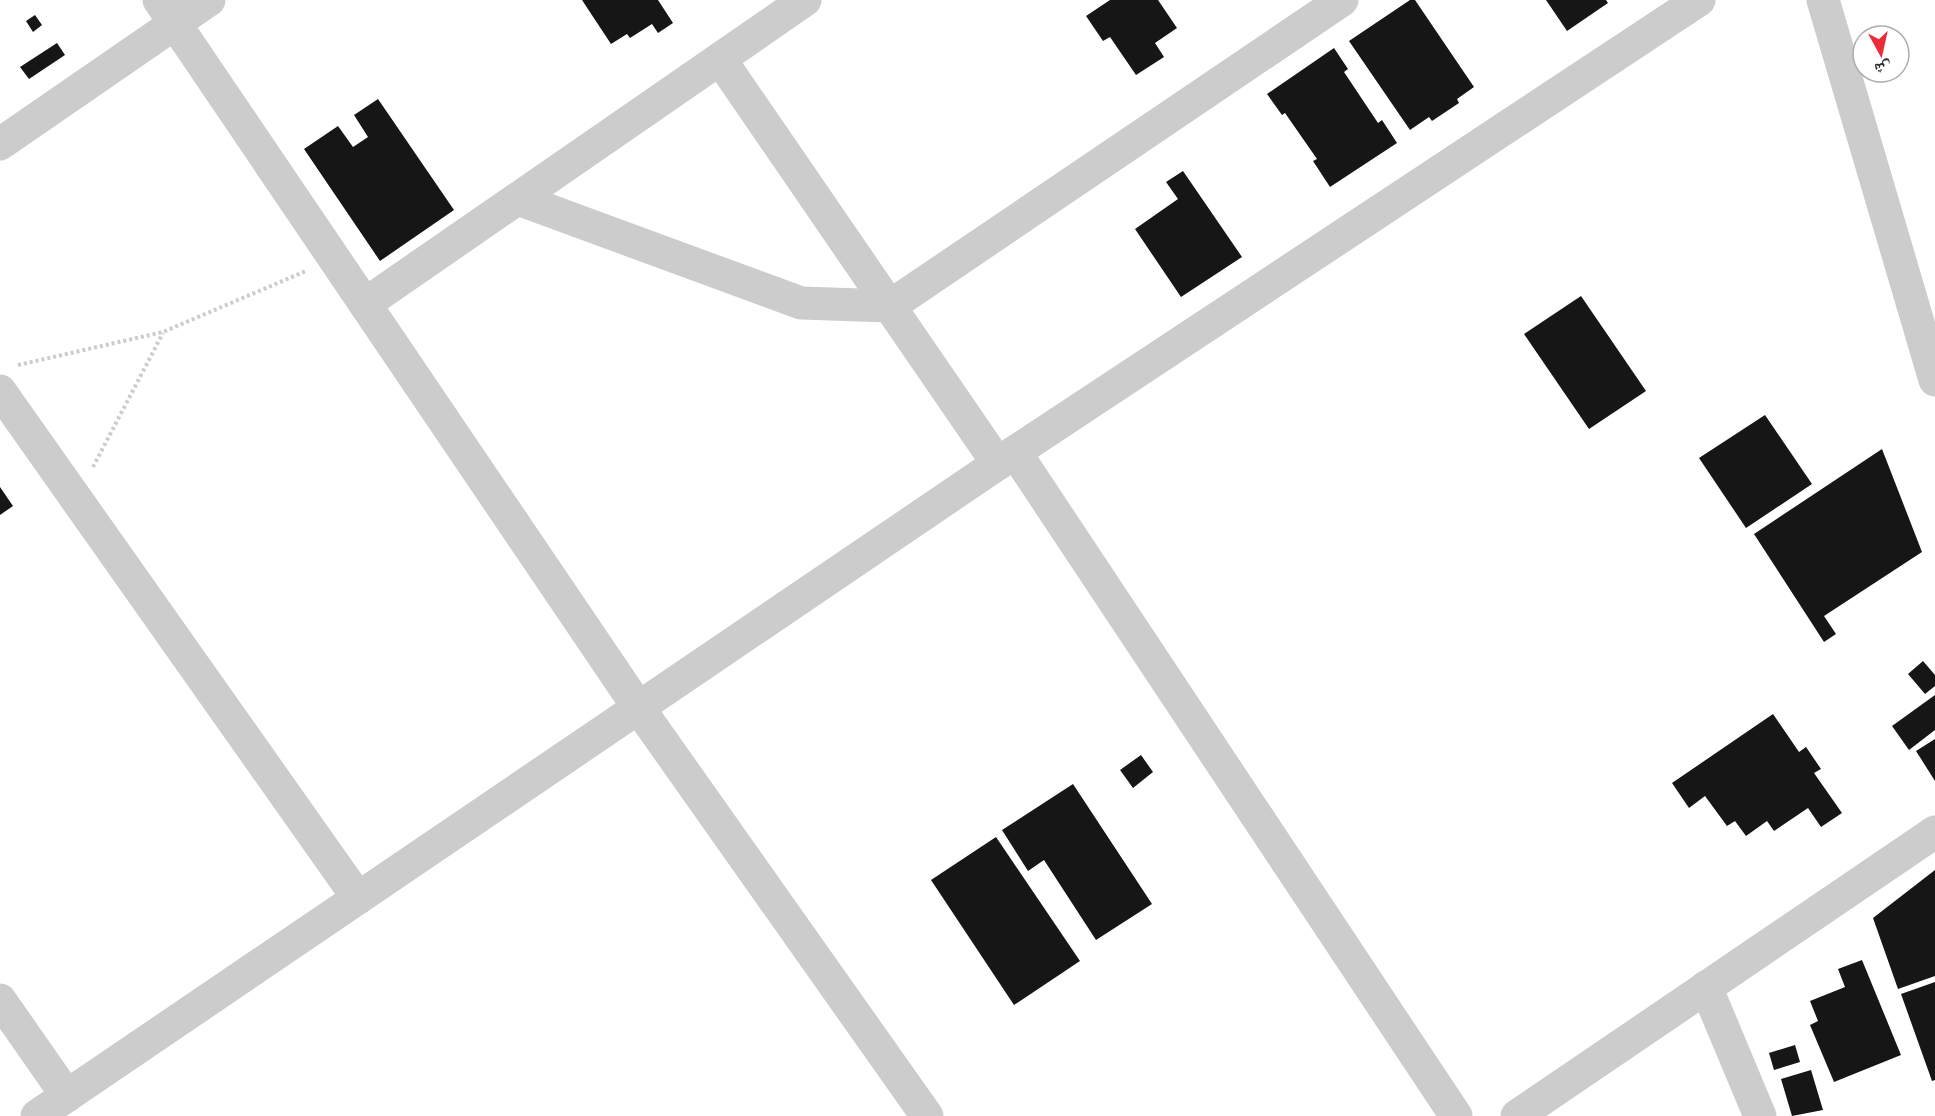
<svg xmlns="http://www.w3.org/2000/svg" width="1935" height="1116" viewBox="0 0 1935 1116" font-family="'PT Sans','Noto Naskh Arabic',sans-serif">
  <style>
    .building { fill: #161616 }
    .lines { fill: none; stroke-linecap: round; stroke-linejoin: round }
    .path { stroke: #ccc; stroke-width: 4; stroke-dasharray: 3 3; stroke-linecap: butt }
    .minor { stroke: #ccc; stroke-width: 33 }
  </style>
  <rect width="100%" height="100%" fill="#fff"/>
  <g class="building">
    <path d="M582 0H658L673 23 658 33 652 24 630 38 627 34 611 44Z"/>
    <path d="M1110 0H1158L1177 28 1155 43 1164 57 1136 75 1110 37 1103 41 1086 16Z"/>
    <path d="M1410 0H1415L1474 87 1457 99 1459 103 1432 121 1429 117 1410 130 1349 41Z"/>
    <path d="M1546 0H1606L1608 3 1567 31Z"/>
    <path d="M35 15 42 25 33 32 26 21Z"/>
    <path d="M57 43 65 55 29 79 20 67Z"/>
    <path d="M1334 48 1348 69 1344 72 1378 123 1382 120 1397 143 1330 187 1313 161 1317 159 1285 113 1282 115 1267 94Z"/>
    <path d="M378 99 454 210 380 261 304 149 338 126 353 147 368 137 354 115Z"/>
    <path d="M1183 171 1242 257 1181 297 1135 229 1178 199 1166 182Z"/>
    <path d="M1581 296 1646 391 1589 429 1524 334Z"/>
    <path d="M1765 415 1812 484 1746 528 1699 458Z"/>
    <path d="M1882 449 1922 552 1824 616 1836 634 1824 642 1754 534Z"/>
    <path d="M0 487 13 506 0 515Z"/>
    <path d="M1923 661 1935 675V686L1925 694 1908 674Z"/>
    <path d="M1935 695V730L1909 750 1892 726Z"/>
    <path d="M1773 714 1799 752 1806 747 1821 769 1814 773 1842 813 1821 827 1808 808 1774 831 1767 821 1746 836 1735 821 1727 826 1705 796 1689 808 1672 783Z"/>
    <path d="M1935 739V781L1916 751Z"/>
    <path d="M1141 755 1153 772 1133 788 1120 770Z"/>
    <path d="M1073 784 1152 904 1096 940 1044 860 1028 871 1002 830Z"/>
    <path d="M996 837 1080 961 1014 1005 931 880Z"/>
    <path d="M1935 870V976L1898 989 1873 918Z"/>
    <path d="M1862 960 1901 1055 1834 1082 1810 1025 1818 1021 1810 1001 1845 987 1838 969Z"/>
    <path d="M1935 982V1080L1932 1081 1901 994Z"/>
    <path d="M1795 1045 1800 1062 1774 1070 1769 1053Z"/>
    <path d="M1811 1070 1823 1110 1792 1116 1781 1079Z"/>
  </g>
  <g class="lines">
    <g class="path">
      <path d="M18 365 163 332 306 271"/>
      <path d="M93 467 163 333"/>
    </g>
    <g class="minor">
      <path d="M159 0 638 707 927 1116"/>
      <path d="M1823 0 1935 380"/>
      <path d="M720 59 998 464"/>
      <path d="M0 144 209 0"/>
      <path d="M518 199 801 303 890 306 1342 0"/>
      <path d="M365 304 805 0"/>
      <path d="M0 391 358 898"/>
      <path d="M1015 452 1456 1116"/>
      <path d="M1706 987 1760 1116"/>
      <path d="M0 1000 67 1096"/>
      <path d="M37 1116 1015 452 1699 0"/>
      <path d="M1517 1116 1935 832"/>
    </g>
  </g>
  <g transform="translate(1881 54) rotate(172)"><circle r="28" fill="#ffffff" stroke="#acacac" stroke-width="1.5"/>
  <path d="M0-4.5L10 22L0 15L-10 22Z" fill="#ec2b39"/>
  <text y="-9" font-size="16" font-weight="bold" text-anchor="middle" fill="#2f2f2f">ش</text>
  </g>
</svg>
